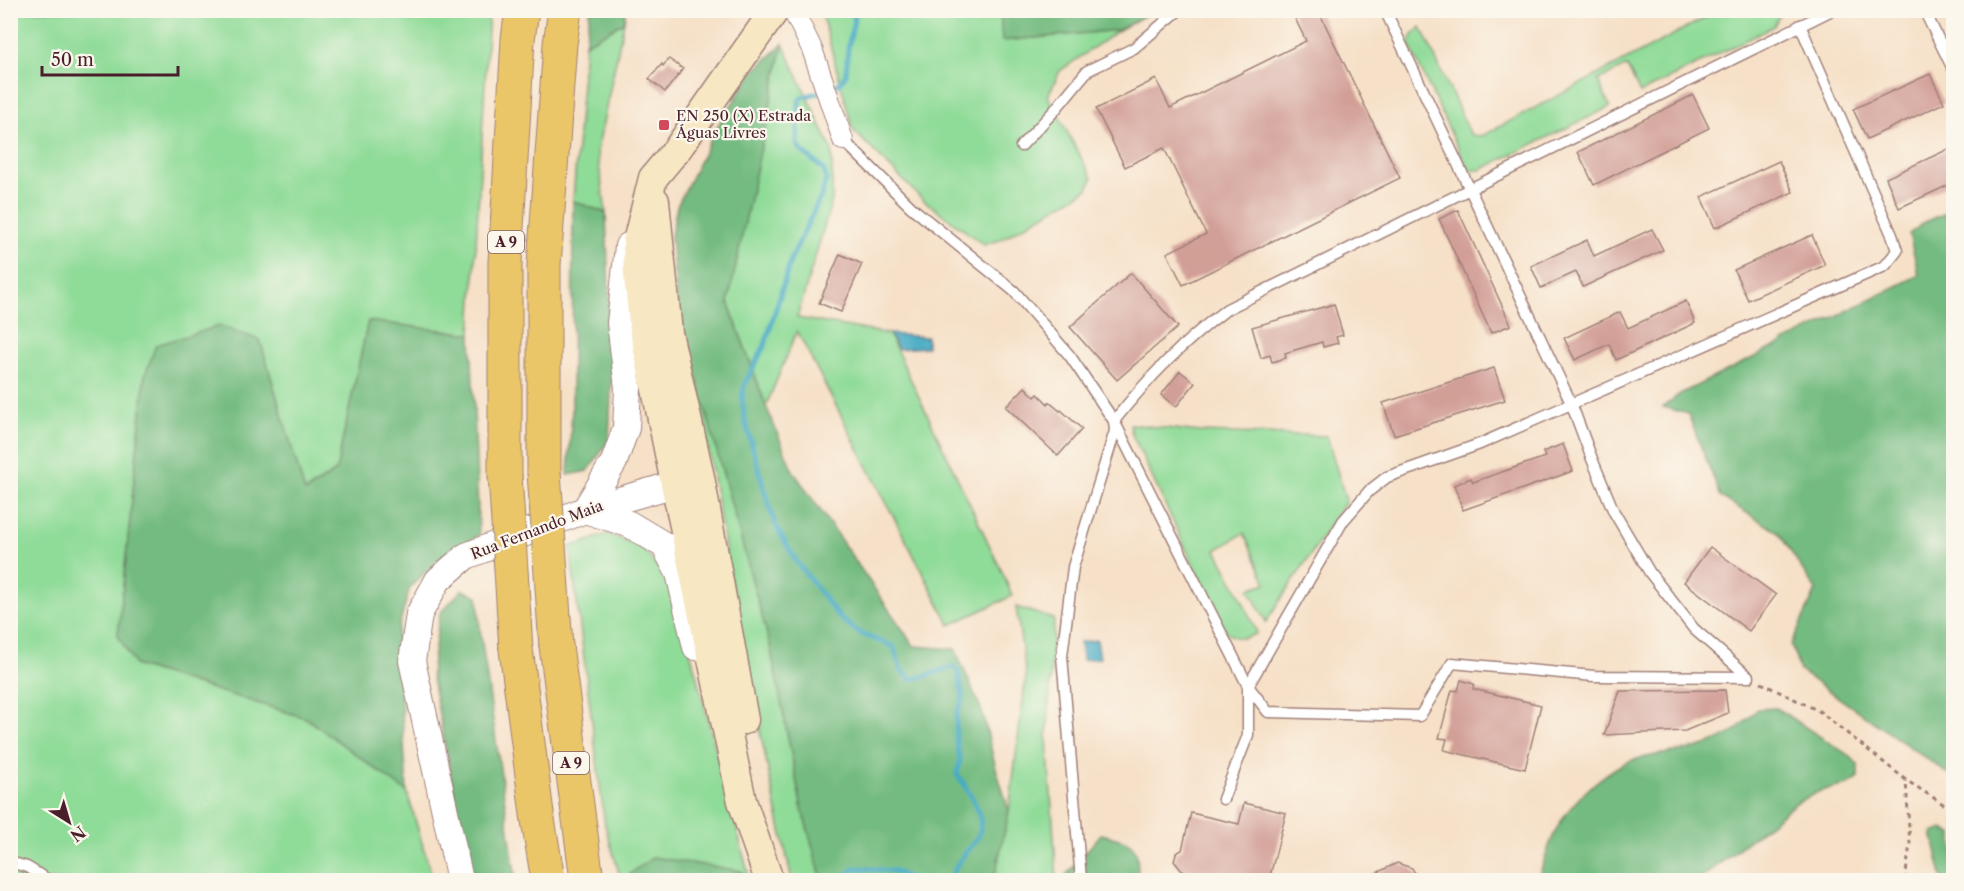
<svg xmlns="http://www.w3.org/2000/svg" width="1964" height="891" viewBox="0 0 1964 891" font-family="'Libre Caslon Text',serif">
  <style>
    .green { fill: #8fdb98; stroke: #6c7d62; stroke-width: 1.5 }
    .forest { fill: #73bb80; stroke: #5e6d56; stroke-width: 1.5 }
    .water { fill: #44aac4; stroke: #476478; stroke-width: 1.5 }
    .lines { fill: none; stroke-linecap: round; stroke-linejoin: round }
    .stream { stroke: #44aac4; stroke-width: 5 }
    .building { fill: #d29f97 }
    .service-casing { stroke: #a08079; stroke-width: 13 }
    .minor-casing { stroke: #a08079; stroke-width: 22 }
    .tertiary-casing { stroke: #a08079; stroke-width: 28 }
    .secondary-casing { stroke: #a08079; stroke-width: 31 }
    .motorway-casing { stroke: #a08079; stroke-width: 35 }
    .path { stroke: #a08079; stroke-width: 3; stroke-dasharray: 4.5 4.5; stroke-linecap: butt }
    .service { stroke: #fff; stroke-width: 10 }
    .minor { stroke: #fff; stroke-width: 20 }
    .tertiary { stroke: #fff; stroke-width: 26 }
    .secondary { stroke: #f7e8c3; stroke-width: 28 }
    .motorway { stroke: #ebc669; stroke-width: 33 }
    .motorway-bridge-casing { stroke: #a08079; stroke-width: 35; stroke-linecap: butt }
    .motorway-bridge { stroke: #ebc669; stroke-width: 33 }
    .poi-dot { fill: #d1495b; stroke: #fbf7ec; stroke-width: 2 }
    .labels { text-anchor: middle; stroke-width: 4.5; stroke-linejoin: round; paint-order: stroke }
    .shield { fill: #fbf7ec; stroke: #7f6065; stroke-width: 1.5 }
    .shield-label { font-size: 14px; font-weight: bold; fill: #4a1f2b }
    .poi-label { font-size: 15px; fill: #4a1f2b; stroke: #fbf7ec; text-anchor: start }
    .street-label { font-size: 15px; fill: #4a1f2b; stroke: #fbf7ec }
  </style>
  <rect width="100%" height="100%" fill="#fbf7ec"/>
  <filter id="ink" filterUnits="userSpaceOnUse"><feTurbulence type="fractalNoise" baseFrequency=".0167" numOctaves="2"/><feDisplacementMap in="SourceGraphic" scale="12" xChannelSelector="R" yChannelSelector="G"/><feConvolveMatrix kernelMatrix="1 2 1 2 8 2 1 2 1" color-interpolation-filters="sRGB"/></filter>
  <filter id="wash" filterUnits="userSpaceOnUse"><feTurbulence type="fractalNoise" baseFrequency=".008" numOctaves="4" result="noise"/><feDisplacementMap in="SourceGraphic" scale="24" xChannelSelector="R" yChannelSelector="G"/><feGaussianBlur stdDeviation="1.35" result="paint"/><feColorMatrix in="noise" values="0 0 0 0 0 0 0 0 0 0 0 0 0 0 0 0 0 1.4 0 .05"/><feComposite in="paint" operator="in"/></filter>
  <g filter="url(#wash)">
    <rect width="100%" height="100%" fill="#f6e0c7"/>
    <g class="green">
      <path d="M11 11H489L471 334 368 321 336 471 304 492 260 340 145 375 118 635 135 665 306 718 407 792 433 880H11Z"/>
      <path d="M821 11H1000L1003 41 1119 30 1060 71 1048 96 1092 178 1088 189 1000 240 984 245 922 199 853 130Z"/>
      <path d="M1718 11H1781L1774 26 1640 93 1627 66 1598 80 1610 107 1480 170H1469L1466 165 1409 44 1413 35 1421 27 1469 131 1472 135 1482 136Z"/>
      <path d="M624 22 597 151 606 213 573 201 585 44Z"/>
      <path d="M783 44 832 150V200L797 318 889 334 1004 576 1012 596 950 625 797 331 766 406 728 301Z"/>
      <path d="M698 382 770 645 802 809 822 880H792C755 716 723 550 698 382Z"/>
      <path d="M1130 424 1200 432 1327 436 1346 501 1266 622 1249 589 1266 583 1244 533 1216 550 1237 589 1257 633C1244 640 1235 640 1224 630L1132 434Z"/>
      <path d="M608 534 641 547 673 586 750 880 741 871 630 874 628 880H621L605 825 570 547Z"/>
      <path d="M1016 607 1054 619 1047 739 1057 880H994L1009 811 1026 675Z"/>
    </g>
    <g class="forest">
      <path d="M590 11V10L626 11 624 22 585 44Z"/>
      <path d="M1000 11V10L1153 11 1119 30 1002 41Z"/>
      <path d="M783 44 728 302 766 406 793 471 914 646 955 649 982 711 995 765 1009 811 994 880H822L802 809 770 645 677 306 671 236 677 206 717 127 753 72Z"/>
      <path d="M573 201 606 213 612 371 609 440 588 471 568 475 572 411Z"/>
      <path d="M1953 210V777L1800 671 1791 645 1816 590 1778 532 1721 497 1688 414 1663 407 1680 394 1919 275 1909 234 1925 222Z"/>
      <path d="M368 321 471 334 479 535 439 559 410 587 397 633 407 792 306 718 135 665 118 635 145 375 156 345 220 326 260 340 305 492 336 471Z"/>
      <path d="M462 590 478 596 480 629 516 880H471L431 673 440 613Z"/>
      <path d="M1776 708 1850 756 1858 765V779L1848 785 1820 791 1796 803 1699 880H1538C1551 836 1559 814 1594 784 1606 774 1619 764 1633 760 1667 751 1705 752 1734 731 1743 725 1750 716 1758 709Z"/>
      <path d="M1943 829 1953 835V880H1943L1932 833Z"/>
      <path d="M1101 834C1137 843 1138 844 1138 880H1062Z"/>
      <path d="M653 857 741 871 749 880H628L630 874Z"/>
    </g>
    <g class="water">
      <path d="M889 334 927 337V347L898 349Z"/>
      <path d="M1097 640 1100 658 1083 660 1080 642Z"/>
    </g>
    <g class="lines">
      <g class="stream">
        <path d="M829 88 839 84 846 74 848 48 856 10"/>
        <path d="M821 92 802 97 799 101 797 144 802 151 824 170 826 180 822 194 791 259 765 345 745 383 742 398 745 421 770 509 777 528 796 561 839 617 850 626 861 634 893 646 901 670 910 679C925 679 937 670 953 667L958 671 963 699 957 713 956 726V740L960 760 957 774C968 791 990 820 976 840 972 847 965 852 961 859 956 865 953 873 950 880"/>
        <path d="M845 880 847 875 856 868 894 871 912 880"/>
      </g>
    </g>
    <g id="blocks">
      <g class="building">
        <path d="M1291 10H1318L1400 178 1183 285 1167 253 1206 234 1164 148 1125 167 1096 109 1156 79 1170 108 1306 41Z"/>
        <path d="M669 59 683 69 665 92 649 79 662 64 663 66Z"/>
        <path d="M1930 74 1944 103 1867 139 1853 109Z"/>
        <path d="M1693 95 1709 128 1594 185 1578 152Z"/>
        <path d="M1953 147V183L1899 208 1886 178Z"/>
        <path d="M1779 161 1793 192 1715 228 1701 197Z"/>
        <path d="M1458 210 1511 325 1491 333 1439 219Z"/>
        <path d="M1652 229 1663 250 1583 287 1576 272 1541 288 1531 266 1587 240 1594 256Z"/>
        <path d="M1812 235 1825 265 1748 300 1734 270Z"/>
        <path d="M840 254 862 264 841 312 819 303Z"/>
        <path d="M1131 273 1178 327 1117 380 1070 327Z"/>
        <path d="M1686 301 1695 323 1616 360 1609 344 1575 360 1564 338 1620 312 1628 328Z"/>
        <path d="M1334 304 1343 335 1336 337 1338 343 1323 347 1322 342 1285 353 1286 358 1272 362 1270 355 1261 358 1252 327Z"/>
        <path d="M1494 368 1505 400 1394 435 1383 403Z"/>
        <path d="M1180 371 1195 383 1176 407 1161 395Z"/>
        <path d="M1025 387 1035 397 1038 394 1048 404 1049 402 1060 411 1061 410 1082 429 1058 456 1006 407Z"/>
        <path d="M1563 444 1573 471 1463 510 1454 485 1471 478 1473 482 1545 457 1543 452Z"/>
        <path d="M1710 547 1776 595 1749 631 1684 582Z"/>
        <path d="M1461 680 1474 684 1473 689 1541 705 1525 769 1444 750 1447 739 1439 738 1452 690 1458 691Z"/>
        <path d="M1725 690 1728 713 1685 731 1604 735 1620 691Z"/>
        <path d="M1244 803 1286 813 1269 880H1223L1182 871 1174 861 1176 853 1182 850 1191 813 1239 824Z"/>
        <path d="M1397 863 1412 868 1419 880H1362Z"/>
      </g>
    </g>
  </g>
  <g filter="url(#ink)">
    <use href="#blocks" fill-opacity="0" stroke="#a08079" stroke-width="1.5"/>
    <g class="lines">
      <g class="service-casing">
        <g id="service">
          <path d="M1385 10 1571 403 1592 459 1614 512 1650 573 1694 629 1749 677 1594 676 1452 663 1420 716 1268 712 1248 686 1114 421C1149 377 1182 343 1227 309L1832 10"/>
          <path d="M1924 10 1954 71"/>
          <path d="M843 140 911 207 1014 291 1070 356 1114 421 1115 431 1073 567 1062 656 1081 880"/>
          <path d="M1021 146 1054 111 1087 71 1134 48 1179 10"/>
          <path d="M1223 799 1248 735V686L1343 521 1369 491 1387 477 1480 444 1885 266 1897 251 1892 235 1800 25"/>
          <path d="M10 862 27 867 48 880"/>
        </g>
      </g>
      <g class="minor-casing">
        <path id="minor" d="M793 10 812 49 843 140"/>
      </g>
      <g class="tertiary-casing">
        <g id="tertiary">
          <path d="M585 510 629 524 664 545 679 573 696 647"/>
          <path d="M585 510 614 462 626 428 628 388 620 323 628 246"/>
          <path d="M460 880 412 661 419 614 438 580 466 556 585 510 696 478"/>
        </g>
      </g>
      <g class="secondary-casing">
        <g id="secondary">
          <path d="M655 201 668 333 700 477 744 720"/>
          <path d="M769 880 742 801 675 483 644 330 638 276 637 242 653 178 678 148 775 10"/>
        </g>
      </g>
      <g class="motorway-casing">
        <g id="motorway">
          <path d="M544 472V265L560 44 565 10"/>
          <path d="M505 475V262L518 39 522 10"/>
          <path d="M556 646 587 880"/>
          <path d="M516 649 537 814 548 880"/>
        </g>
      </g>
      <g class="path">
        <path d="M1761 683 1819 711 1906 780 1954 811"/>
        <path d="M1905 880 1910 844 1906 781"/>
      </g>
      <use href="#service" class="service"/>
      <use href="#minor" class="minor"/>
      <use href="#tertiary" class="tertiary"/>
      <use href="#secondary" class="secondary"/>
      <use href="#motorway" class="motorway"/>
      <g class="motorway-bridge-casing">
        <g id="motorway-bridge">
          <path d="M544 472 556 646"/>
          <path d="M505 475 516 649"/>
        </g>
      </g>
      <use href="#motorway-bridge" class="motorway-bridge"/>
    </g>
  </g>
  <rect class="poi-dot" x="658" y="119" width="12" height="12" rx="3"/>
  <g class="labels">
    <g class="shield">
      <rect x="488" y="231" width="36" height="22" rx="4.5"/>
      <rect x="553" y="752" width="36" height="22" rx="4.5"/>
    </g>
    <g class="shield-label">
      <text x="506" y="247">A 9</text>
      <text x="571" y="768">A 9</text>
    </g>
    <g class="poi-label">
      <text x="676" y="121">EN 250 (X) Estrada<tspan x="676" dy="17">Águas Livres</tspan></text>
    </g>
    <g class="street-label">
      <text transform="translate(537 530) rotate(-21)" y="5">Rua Fernando Maia</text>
    </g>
  </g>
  <rect width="1964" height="891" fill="none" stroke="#fbf7ec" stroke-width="36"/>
  <g transform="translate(69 822) rotate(143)" stroke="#fbf7ec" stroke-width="4.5" paint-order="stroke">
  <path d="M0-4.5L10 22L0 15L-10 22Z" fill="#4a1f2b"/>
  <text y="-9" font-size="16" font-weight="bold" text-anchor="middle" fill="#4a1f2b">N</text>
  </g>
  <path d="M42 66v9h136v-9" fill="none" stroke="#4a1f2b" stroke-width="3"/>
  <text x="51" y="66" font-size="18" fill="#4a1f2b" stroke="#fbf7ec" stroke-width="4.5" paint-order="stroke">50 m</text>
</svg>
